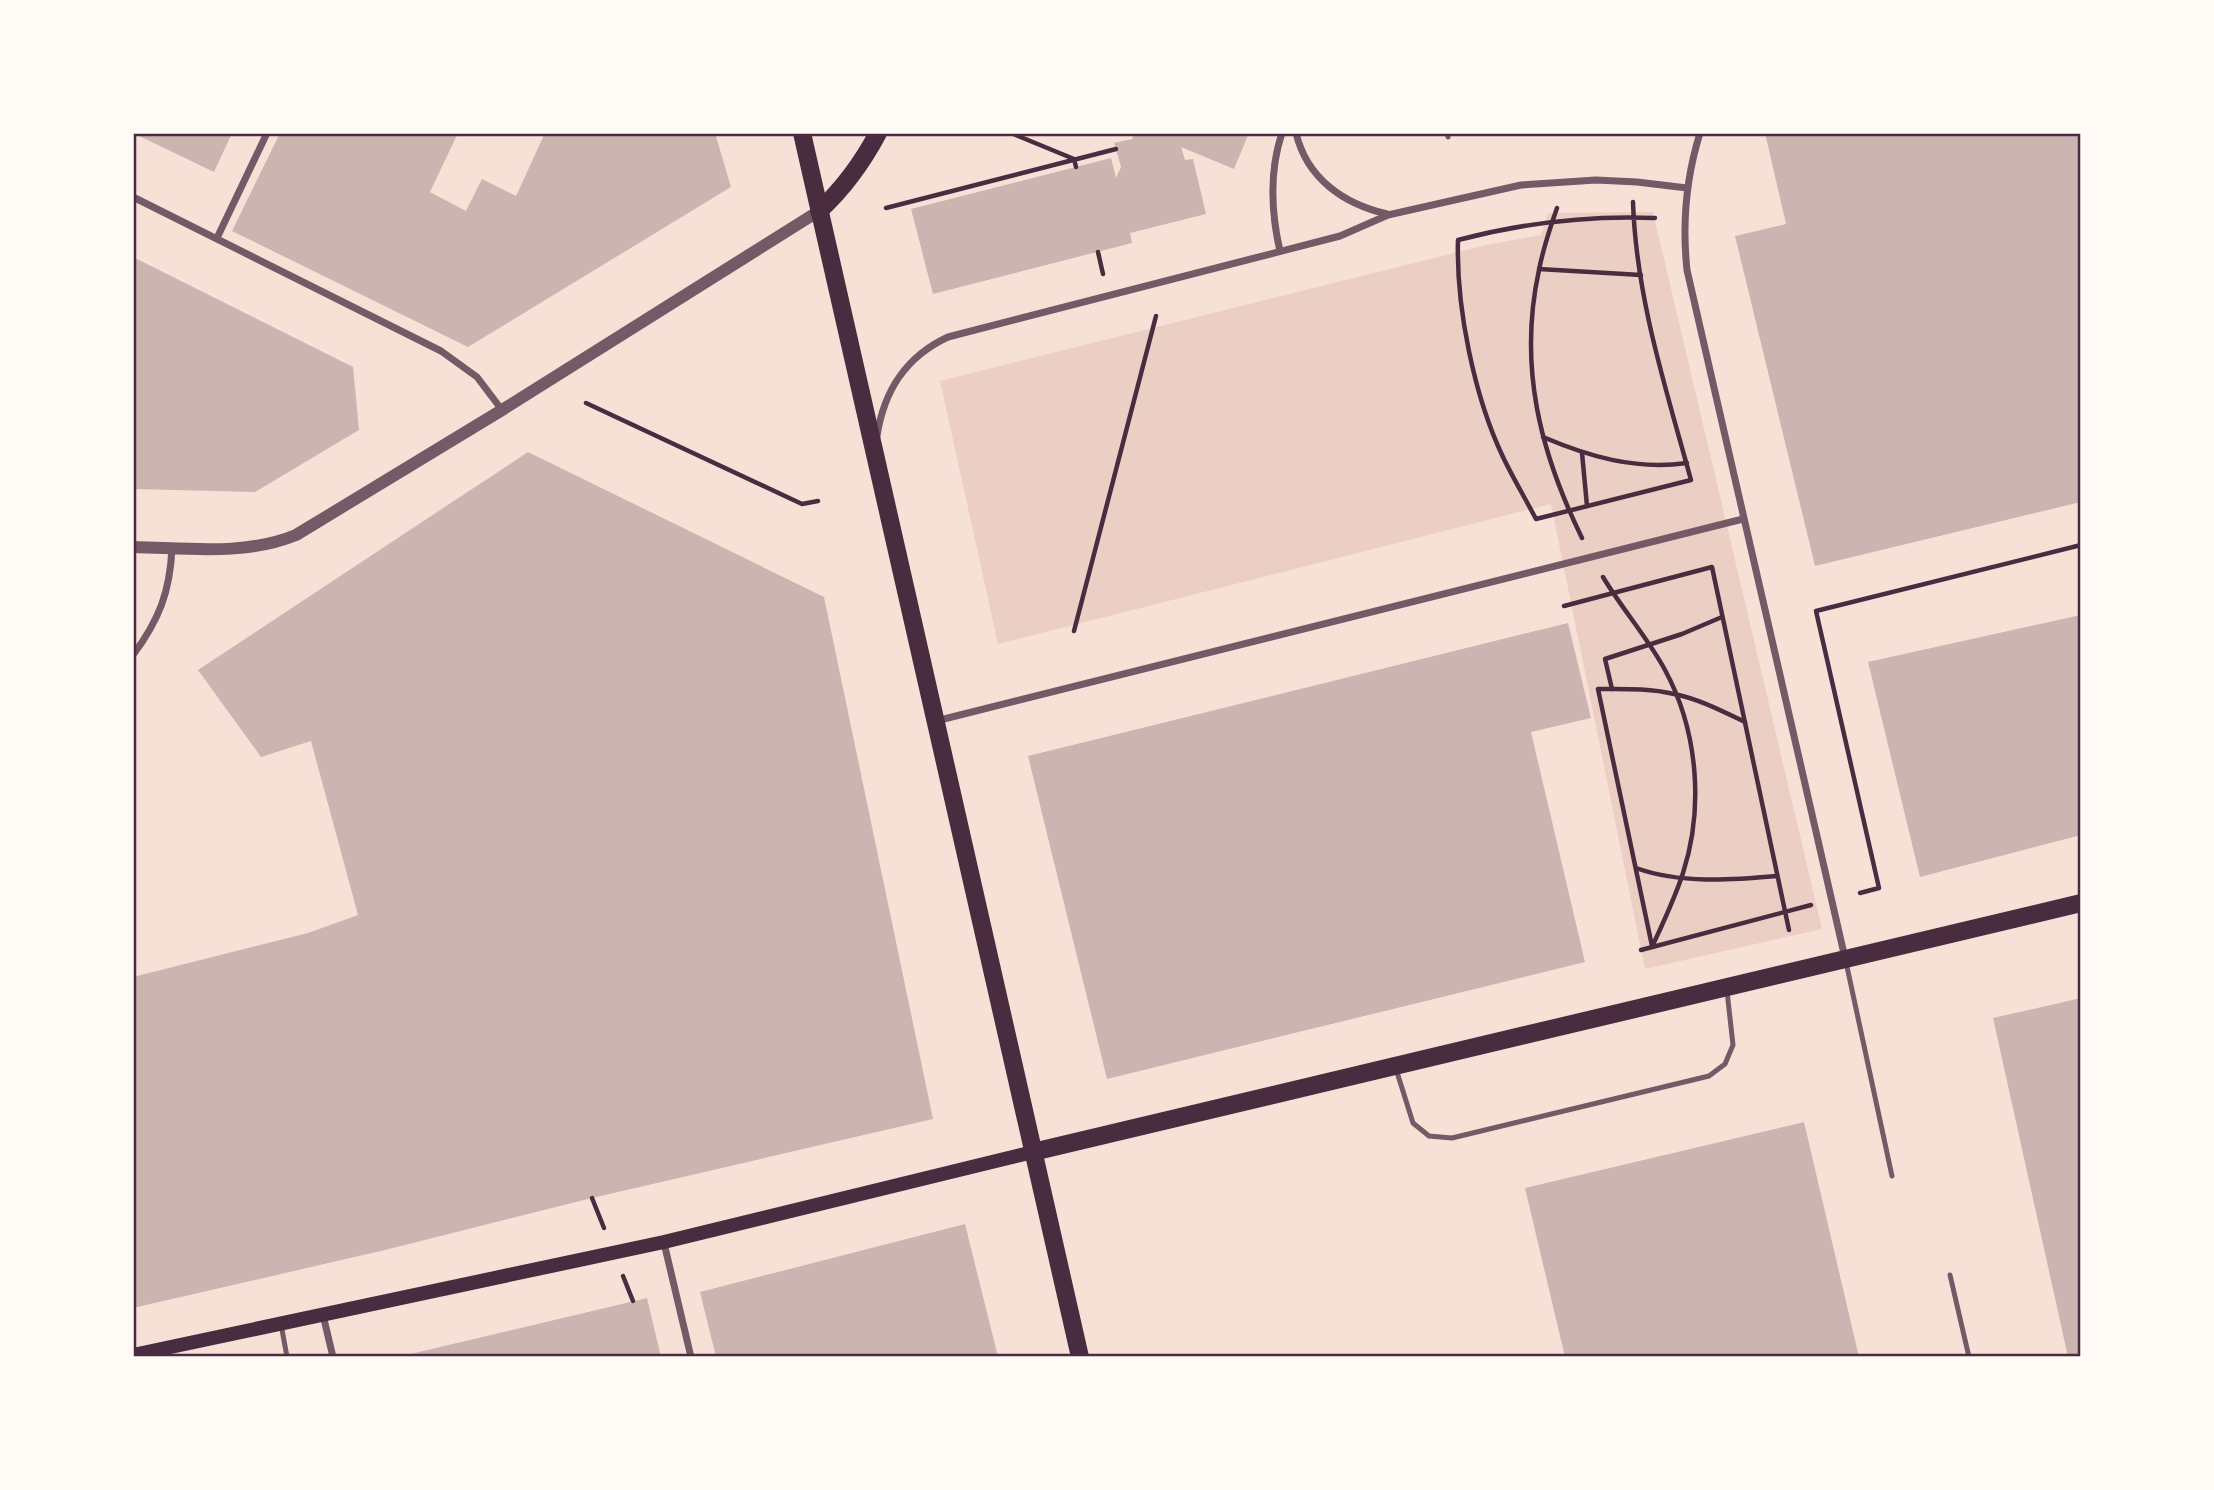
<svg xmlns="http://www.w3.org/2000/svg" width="2214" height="1490" viewBox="0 0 2214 1490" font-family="Rubik,sans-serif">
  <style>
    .green { fill: #ebcfc5 }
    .building { fill: #ccb4b1 }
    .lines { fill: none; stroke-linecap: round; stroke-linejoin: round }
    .path { stroke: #4a2c40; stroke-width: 4.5 }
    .service { stroke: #755966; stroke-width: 5 }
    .minor { stroke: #755966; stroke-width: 7 }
    .tertiary { stroke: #755966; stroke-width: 12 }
    .secondary { stroke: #4a2c40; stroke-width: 14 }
    .primary { stroke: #4a2c40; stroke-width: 18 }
    .neatline { fill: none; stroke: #4a2c40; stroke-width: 2.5 }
  </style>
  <rect width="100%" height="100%" fill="#f7e1d7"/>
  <path class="green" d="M1653 212 1822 929 1645 969 1551 504 998 644 940 381 1486 245 1541 235 1548 213Z"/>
  <g class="building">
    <path d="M133 133H232L214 172Z"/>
    <path d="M280 133H458L430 192 466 211 482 179 516 196 545 133H715L731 187 468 347 232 231Z"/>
    <path d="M1135 133H1249L1234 169 1181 147 1185 160 1193 159 1206 214 1130 233 1132 243 933 294 911 209 1111 158 1116 178 1121 167 1114 143 1132 139Z"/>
    <path d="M1765 133H2081V502L1815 566 1735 236 1786 224Z"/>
    <path d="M133 257 353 367 359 430 255 492 133 489Z"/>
    <path d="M528 452 824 597 933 1119 592 1198 385 1250 133 1308V977L308 933 358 915 311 741 261 757 198 670Z"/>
    <path d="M2081 615V835L1920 877 1868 662Z"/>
    <path d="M1568 623 1591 718 1531 732 1585 962 1107 1079 1028 756Z"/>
    <path d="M2081 998V1357H2068L1993 1018Z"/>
    <path d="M1804 1122 1859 1357H1565L1525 1188Z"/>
    <path d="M965 1224 998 1357H716L700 1292Z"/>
    <path d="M647 1298 661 1357H402V1356Z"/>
  </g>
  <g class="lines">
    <g class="path">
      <path d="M1011 133 1074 159 1076 167"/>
      <path d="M1633 202C1636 297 1666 389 1691 480L1536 519C1525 498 1513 478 1503 457 1474 396 1456 307 1458 240 1523 223 1587 215 1655 218"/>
      <path d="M886 208 1116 149"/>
      <path d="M1557 208C1550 228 1543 249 1539 270 1518 366 1540 452 1582 538"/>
      <path d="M1098 252 1103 274"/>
      <path d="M1539 269 1641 275"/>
      <path d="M586 403 802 504 818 501"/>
      <path d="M1543 437C1590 457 1635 470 1687 463"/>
      <path d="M1582 453 1587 506"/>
      <path d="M1603 577C1622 609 1648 638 1665 670 1698 731 1704 808 1683 873 1675 898 1663 923 1652 947"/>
      <path d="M1564 606 1712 567 1789 930"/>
      <path d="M1074 631 1156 316"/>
      <path d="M1612 689 1605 659 1682 634 1722 617"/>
      <path d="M1636 868C1680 884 1732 880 1777 876"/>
      <path d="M1860 893 1879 888 1816 611 2081 545"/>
      <path d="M1652 946 1598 689C1624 689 1649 688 1674 694 1699 699 1722 711 1745 722"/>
      <path d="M1641 950 1811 905"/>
      <path d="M592 1198 604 1228"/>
      <path d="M623 1276 633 1301"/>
    </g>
    <g class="service">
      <path d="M1447 133 1448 137"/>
      <path d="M1846 962 1892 1176"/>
      <path d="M1396 1069 1413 1123 1429 1136 1452 1138 1709 1076 1725 1064 1733 1045 1727 991"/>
      <path d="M1950 1275 1969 1357"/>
      <path d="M281 1324 287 1357"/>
    </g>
    <g class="minor">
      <path d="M1296 133C1307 179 1344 204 1387 214"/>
      <path d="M1700 133C1686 178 1682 223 1687 270L1845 958"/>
      <path d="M133 197 441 351 477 377 502 410"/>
      <path d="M217 238 267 133"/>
      <path d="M1280 251C1271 212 1269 172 1282 133"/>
      <path d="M877 436C884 391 905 357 948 337L1340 236 1388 215 1521 185 1596 180 1637 182 1687 188"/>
      <path d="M133 655C159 620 170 592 172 548"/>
      <path d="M936 721 1743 519"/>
      <path d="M664 1243 691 1357"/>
      <path d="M323 1315 333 1357"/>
    </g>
    <path class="tertiary" d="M133 547C187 548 245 556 296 535L502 410 819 211"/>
    <path class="secondary" d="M133 1355 664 1242 1033 1152"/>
    <g class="primary">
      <path d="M802 133 1080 1357"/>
      <path d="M819 211C844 188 862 163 878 133"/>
      <path d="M1033 1152 2081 903"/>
    </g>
  </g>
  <rect width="2214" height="1490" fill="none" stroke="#fffaf5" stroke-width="270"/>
  <rect x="135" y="135" width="1944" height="1220" class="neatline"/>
</svg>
